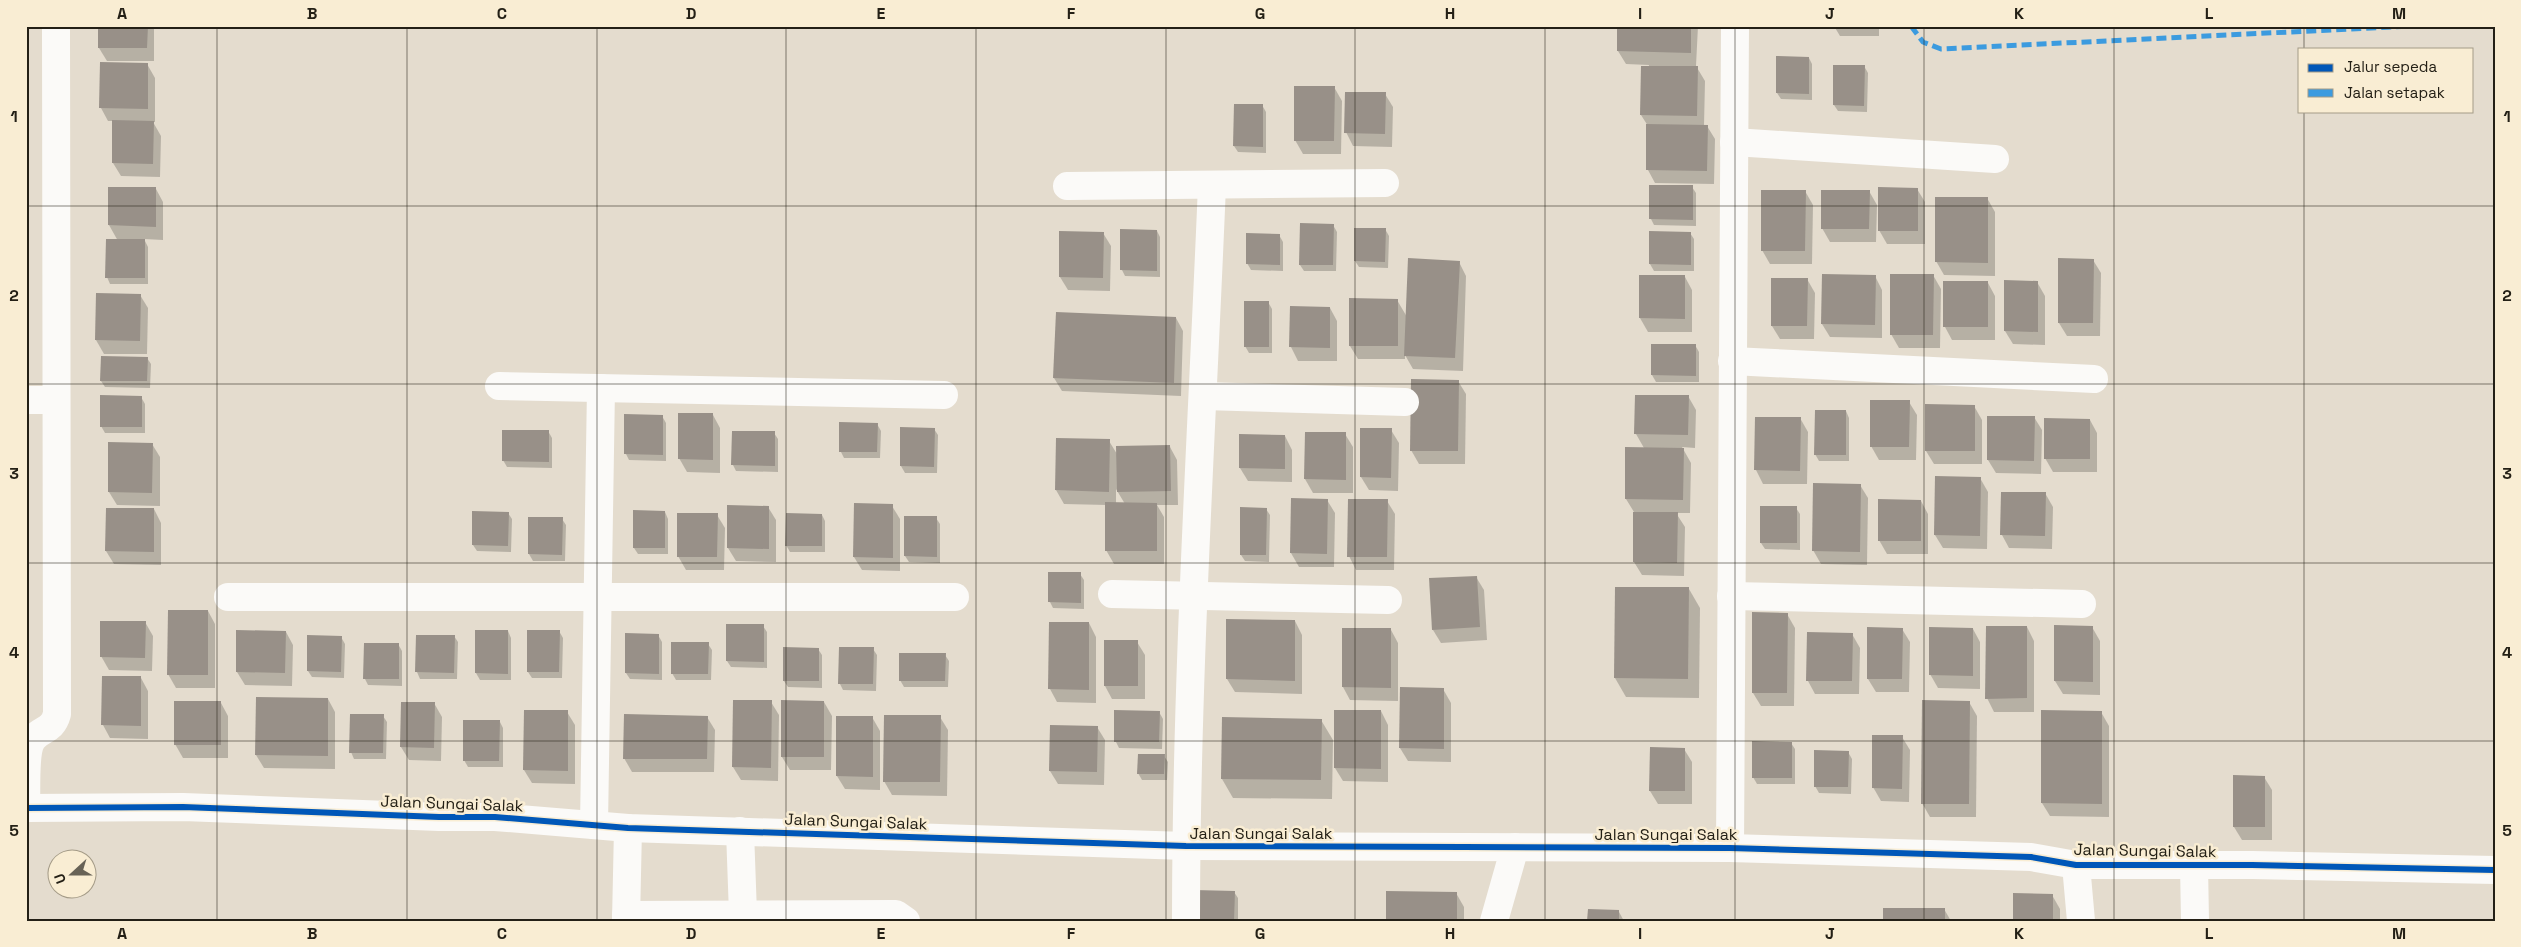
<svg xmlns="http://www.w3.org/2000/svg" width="2521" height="947" viewBox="0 0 2521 947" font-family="'Space Grotesk',sans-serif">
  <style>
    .shadow { fill: #0003; fill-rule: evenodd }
    .building { fill: #989088 }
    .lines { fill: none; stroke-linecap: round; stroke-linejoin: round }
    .street { stroke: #fbfaf8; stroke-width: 28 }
    .quiet { stroke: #3c9bdf; stroke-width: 5; stroke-dasharray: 10 5; stroke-linecap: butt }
    .cycleway-casing { stroke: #f9edd3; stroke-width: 9 }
    .cycleway { stroke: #0057b8; stroke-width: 6 }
    .grid { fill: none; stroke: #242016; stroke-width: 1; stroke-opacity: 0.55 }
    .labels { text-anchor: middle; stroke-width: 5; stroke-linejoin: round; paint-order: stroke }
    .street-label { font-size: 16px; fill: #242016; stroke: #f9edd3 }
    .neatline { fill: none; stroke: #242016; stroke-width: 2 }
    .grid-label { font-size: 16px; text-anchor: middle; font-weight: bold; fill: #242016 }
  </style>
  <rect width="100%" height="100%" fill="#e4dcce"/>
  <g class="shadow">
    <path d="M99 26H154V61H107L99 48Z"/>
    <path d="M1618 26H1698L1696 66 1705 81 1704 126H1707L1715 139 1714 184 1655 183 1648 170V126L1641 115 1649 65 1626 64 1618 51Z"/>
    <path d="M1834 26H1879V36H1840Z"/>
    <path d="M1809 58 1812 64V100L1781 99 1777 93Z"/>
    <path d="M147 64 155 78V122H153L161 136 160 177 121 176 113 163V121H108L101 108Z"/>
    <path d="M1864 66 1868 73 1867 112 1838 111 1834 105Z"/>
    <path d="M1334 87 1342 101 1341 154H1303L1295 140Z"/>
    <path d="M1385 94 1393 107 1392 147 1353 146 1346 132Z"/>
    <path d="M1262 105 1266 112V153L1238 152 1234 146Z"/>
    <path d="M1692 187 1696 193V226L1654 225 1651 219Z"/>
    <path d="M156 189 163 202V240L144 239 148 247V284H110L107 277 118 241 109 225Z"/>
    <path d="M1917 189 1925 202V244H1887L1879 230Z"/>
    <path d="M1805 191 1813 205 1812 264H1770L1762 250Z"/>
    <path d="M1869 191 1877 205 1876 242H1830L1822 228Z"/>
    <path d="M1987 198 1995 212V276L1944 275 1936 261Z"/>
    <path d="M1333 225 1337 232 1336 271H1304L1300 265Z"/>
    <path d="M1385 229 1389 236 1388 268 1359 267 1355 261Z"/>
    <path d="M1157 231 1160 237V277L1125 276 1122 270Z"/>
    <path d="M1060 232 1103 233 1111 246 1110 291 1068 290 1060 277Z"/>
    <path d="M1651 232 1690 233 1694 239V271H1654L1650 264Z"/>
    <path d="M1279 235 1283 242V271L1251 270 1247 263Z"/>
    <path d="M2093 260 2101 273 2100 336H2067L2059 323Z"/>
    <path d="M1459 262 1466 276 1463 371 1413 369 1405 355V359H1358L1350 346 1397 300 1407 317Z"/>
    <path d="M1933 275 1941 289 1940 348H1899L1891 334Z"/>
    <path d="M1640 276 1685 277 1692 290V332H1648L1640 318Z"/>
    <path d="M1875 276 1882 290V338L1830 337 1822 324Z"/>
    <path d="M1807 279 1815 293 1814 339H1780L1772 326Z"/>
    <path d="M2037 282 2045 296V345L2013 344 2005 331Z"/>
    <path d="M1988 283 1995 296V340H1952L1945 327Z"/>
    <path d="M97 295H140L148 308 147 354H104L96 340Z"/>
    <path d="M1268 302 1272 309V353H1249L1245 346Z"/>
    <path d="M1291 308H1330L1337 321V361H1298L1291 347Z"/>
    <path d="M1176 318 1183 331 1181 396 1062 391 1054 378Z"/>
    <path d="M1652 345H1695L1699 352V382H1656L1652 375Z"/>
    <path d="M147 358 151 364 150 388 105 387 101 381Z"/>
    <path d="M1458 381 1466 394 1465 464H1419L1411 450Z"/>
    <path d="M1688 396 1696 410 1695 448 1682 447 1691 463 1690 513H1676L1685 527 1684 576 1642 575 1634 562V512L1626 499 1644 448 1636 434Z"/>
    <path d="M141 397 145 404V433H105L101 426Z"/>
    <path d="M1909 402 1917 415 1916 460H1879L1871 446Z"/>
    <path d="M1926 406H1974L1982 420V464H1934L1926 451Z"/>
    <path d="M1846 411 1849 418V461H1819L1815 454Z"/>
    <path d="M713 415 720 428V473L687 472 679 458Z"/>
    <path d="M662 416 666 423V461L629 460 626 454Z"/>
    <path d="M2034 417 2042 430 2041 474 1996 473 1988 460Z"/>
    <path d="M1756 418H1800L1808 432 1807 484H1763L1756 470Z"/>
    <path d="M2090 420 2097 433V472H2053L2045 458Z"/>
    <path d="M877 424 881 431 880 458H844L841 452Z"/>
    <path d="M902 429H934L938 435 937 473H905L901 466Z"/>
    <path d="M1391 430 1399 443 1398 491 1369 490 1361 477Z"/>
    <path d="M548 431 552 438V468L507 467 503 460Z"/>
    <path d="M774 433 778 439V472L736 471 733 465Z"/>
    <path d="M1306 433 1345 434 1353 447V493H1313L1305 479Z"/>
    <path d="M1285 436 1292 450V482L1248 481 1240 468Z"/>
    <path d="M1057 439 1109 441 1117 454 1170 447 1177 460 1178 505H1157L1164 517V564H1114L1106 550 1107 505 1064 504 1056 490ZM1116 489 1125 504H1116Z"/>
    <path d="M152 444 160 457V506L117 505 109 492Z"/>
    <path d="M1980 478 1988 492 1987 549 1943 548 1935 535Z"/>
    <path d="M1860 485 1868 498 1867 565 1821 564 1813 550Z"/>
    <path d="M2002 493H2045L2053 507 2052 549 2009 548 2002 535Z"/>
    <path d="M1292 500H1327L1335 513 1334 567H1299L1291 553Z"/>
    <path d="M1387 501 1395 514 1394 570H1356L1349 556Z"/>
    <path d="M1921 501 1928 514V554H1887L1879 540Z"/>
    <path d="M855 505 892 506 900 519V571L862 570 854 557Z"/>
    <path d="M768 507 776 520V562L736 561 728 548Z"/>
    <path d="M1796 508 1800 514V550L1765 549 1761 543Z"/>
    <path d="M154 509 161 523V565L114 564 106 551Z"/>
    <path d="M1266 509 1270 515 1269 562 1245 561 1241 555Z"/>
    <path d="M665 512 668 519V554H638L634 548Z"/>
    <path d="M508 513 512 519 511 552 477 551 473 545Z"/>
    <path d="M717 515 725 528 724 570H686L678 556Z"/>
    <path d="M822 515 825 521V552H790L786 545Z"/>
    <path d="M936 518 940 524V563L909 562 905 556Z"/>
    <path d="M530 519H562L566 525 565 561H533L529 554Z"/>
    <path d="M1080 574 1084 580V609L1053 608 1050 602Z"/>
    <path d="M1476 577 1484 590 1487 640 1441 643 1433 630Z"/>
    <path d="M1689 589 1700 608 1699 698 1626 697 1615 678Z"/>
    <path d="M208 611 215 624V688H176L168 674Z"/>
    <path d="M1787 614 1795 628 1794 706H1761L1753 693Z"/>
    <path d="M1295 621 1302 635V694L1235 692 1227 679Z"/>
    <path d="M145 622 153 636 152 671 109 670 101 656Z"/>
    <path d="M1089 623 1096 637V703L1057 702 1050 689Z"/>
    <path d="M763 626 767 632V668L731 667 727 661Z"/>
    <path d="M2027 627 2034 641V712H1994L1987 698Z"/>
    <path d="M2092 627 2100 641V695L2063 694 2055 681Z"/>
    <path d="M1902 629 1910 642 1909 692H1876L1868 679Z"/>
    <path d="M1973 629 1980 642V689L1938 688 1930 674Z"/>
    <path d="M1391 630 1398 643V701L1350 700 1343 687Z"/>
    <path d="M508 631 511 638V680H480L476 673Z"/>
    <path d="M559 631 563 638 562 678H532L528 672Z"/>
    <path d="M286 632 293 645 292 686 245 685 237 672Z"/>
    <path d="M1852 634 1860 648 1859 694H1815L1808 681Z"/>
    <path d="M658 635 662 642V680L630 679 626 673Z"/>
    <path d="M417 636H454L458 642 457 679H420L417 672Z"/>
    <path d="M341 637 345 644 344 678 312 677 308 671Z"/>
    <path d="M1137 642 1145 655V699H1112L1105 686Z"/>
    <path d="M398 644 402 651V686L368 685 365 679Z"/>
    <path d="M708 644 712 650 711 680H676L672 673Z"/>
    <path d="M818 649 822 655V688L788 687 784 681Z"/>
    <path d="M873 649 877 655 876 691 843 690 840 684Z"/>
    <path d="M945 655 949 661 948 687H904L900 680Z"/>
    <path d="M141 678 148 691V739L110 738 103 725Z"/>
    <path d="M1443 689 1451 703V762L1408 761 1400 748Z"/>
    <path d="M328 699 335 712V769L264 768 256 755Z"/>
    <path d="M771 702 779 715 778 781 741 780 733 767Z"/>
    <path d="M824 702 832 716 831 770H790L782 757Z"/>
    <path d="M1969 702 1977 716 1976 817H1930L1922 803Z"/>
    <path d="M221 703 228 716V758H183L175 744Z"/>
    <path d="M434 703 442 717 441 761 409 760 401 747Z"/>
    <path d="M1381 711 1388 725V782L1343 781 1335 768Z"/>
    <path d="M567 712 575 725V784L532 783 524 770Z"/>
    <path d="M1159 712 1163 719 1162 749 1119 748 1116 742Z"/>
    <path d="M2101 712 2109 726V817L2050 816 2042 803Z"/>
    <path d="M383 716 387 722 386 759H354L351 752Z"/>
    <path d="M707 717 715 730 714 772H632L624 758Z"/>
    <path d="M872 717 880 731V790L845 789 837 776Z"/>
    <path d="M940 717 948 730 947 796 892 795 884 781Z"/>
    <path d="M1321 720 1333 740 1332 799 1233 798 1222 779Z"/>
    <path d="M500 722 503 728V767H468L464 760Z"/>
    <path d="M1097 727 1105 740 1104 785 1058 784 1050 771Z"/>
    <path d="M1902 737 1910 750 1909 802 1881 801 1873 787Z"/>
    <path d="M1791 743 1795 749V784H1757L1753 777Z"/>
    <path d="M1684 749 1692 762V804H1658L1650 791Z"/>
    <path d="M1848 752 1852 759 1851 794 1819 793 1815 786Z"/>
    <path d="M1164 756 1168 762 1167 780H1142L1138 773Z"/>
    <path d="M2264 777 2272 790V840H2242L2234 827Z"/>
    <path d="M1234 892 1238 898V921H1195Z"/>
    <path d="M1456 893 1464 907V921H1387Z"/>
    <path d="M2052 895 2060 909V921H2014Z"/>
    <path d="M1944 909 1951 921H1884Z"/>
    <path d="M1619 912 1624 921H1589Z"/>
  </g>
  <g class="building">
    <path d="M98 26H148L147 48H98Z"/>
    <path d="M1617 26H1691V53L1617 51Z"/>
    <path d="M1776 56 1809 57V94L1776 93Z"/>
    <path d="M100 62 148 63V109L99 108Z"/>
    <path d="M1833 65H1865L1864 106 1833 105Z"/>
    <path d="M1641 66H1698L1697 116 1640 115Z"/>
    <path d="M1294 86H1335L1334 141H1294Z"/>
    <path d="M1345 92H1386L1385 134 1344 133Z"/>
    <path d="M1234 104H1263V147L1233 146Z"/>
    <path d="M112 120 154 121 153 164 112 163Z"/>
    <path d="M1646 124 1708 125 1707 171 1646 170Z"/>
    <path d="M1649 185H1693V220L1649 219Z"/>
    <path d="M108 187H156V227L108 225Z"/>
    <path d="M1878 187 1918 188V231H1878Z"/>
    <path d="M1761 190H1806L1805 251H1761Z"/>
    <path d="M1821 190H1870L1869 229H1821Z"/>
    <path d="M1935 197H1988V263L1935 262Z"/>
    <path d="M1300 223 1334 224 1333 265H1299Z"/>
    <path d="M1354 228H1386L1385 262 1354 261Z"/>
    <path d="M1120 229 1157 230V271L1120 270Z"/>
    <path d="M1059 231 1104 232 1103 278 1059 277Z"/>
    <path d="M1649 231 1691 232V265L1649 264Z"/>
    <path d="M1246 233 1280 234V265L1246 264Z"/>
    <path d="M106 239H145V278H105Z"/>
    <path d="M1408 258 1460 261 1455 358 1404 356Z"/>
    <path d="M2058 258 2094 259 2093 323H2058Z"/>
    <path d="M1822 274 1876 275 1875 325 1821 324Z"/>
    <path d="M1890 274H1934L1933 335H1890Z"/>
    <path d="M1639 275H1685V319L1639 318Z"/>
    <path d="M1771 278H1808L1807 326H1771Z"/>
    <path d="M2004 280 2038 281V332L2004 331Z"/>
    <rect x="1943" y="281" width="45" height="46"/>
    <path d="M96 293 141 294 140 341 95 340Z"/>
    <path d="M1349 298 1398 299V346H1349Z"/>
    <rect x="1244" y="301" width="25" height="46"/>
    <path d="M1290 306 1330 307V348L1289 347Z"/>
    <path d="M1056 312 1176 317 1174 383 1053 378Z"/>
    <path d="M1651 344H1696V376L1651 375Z"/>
    <path d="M101 356 148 357 147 381H100Z"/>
    <path d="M1411 379 1459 380 1458 451H1410Z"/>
    <path d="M100 395 142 396V427H100Z"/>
    <path d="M1635 395H1689L1688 435 1634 434Z"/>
    <path d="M1870 400H1910L1909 447H1870Z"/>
    <path d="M1925 404 1975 405V451H1925Z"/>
    <path d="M1815 410H1846V455H1814Z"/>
    <path d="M678 413H713V460L678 459Z"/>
    <path d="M624 414 663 415V455L624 454Z"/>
    <path d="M1987 416H2035L2034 461 1987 460Z"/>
    <path d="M1755 417H1801L1800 471 1754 470Z"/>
    <path d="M2044 418 2090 419V459H2044Z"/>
    <path d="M839 422 878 423 877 452H839Z"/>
    <path d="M900 427 935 428 934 467 900 466Z"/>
    <path d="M1360 428H1392L1391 478 1360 477Z"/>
    <path d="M502 430H549V462L502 461Z"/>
    <path d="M732 431H775V466L731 465Z"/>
    <path d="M1305 432H1346V480L1304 479Z"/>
    <path d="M1239 434 1285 435V469L1239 468Z"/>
    <path d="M1056 438 1110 439 1109 492 1055 490Z"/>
    <path d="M108 442 153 443 152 493 108 492Z"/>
    <path d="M1170 445 1171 491 1117 492 1116 446Z"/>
    <path d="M1625 447 1684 448 1683 500 1625 499Z"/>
    <path d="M1935 476 1981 477 1980 536 1934 535Z"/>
    <path d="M1813 483 1861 484 1860 552 1812 551Z"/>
    <path d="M2001 492H2046L2045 536 2000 535Z"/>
    <path d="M1291 498 1328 499 1327 554 1290 553Z"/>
    <path d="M1348 499H1388L1387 557H1347Z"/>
    <path d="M1878 499 1921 500V541H1878Z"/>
    <path d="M1105 502 1157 503V551H1105Z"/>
    <path d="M854 503 893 504V558L853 557Z"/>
    <path d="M727 505 769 506V549L727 548Z"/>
    <rect x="1760" y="506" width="37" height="37"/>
    <path d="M1240 507 1267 508 1266 555H1240Z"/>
    <path d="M106 508H154V552L105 551Z"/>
    <path d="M633 510 665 511V548H633Z"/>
    <path d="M472 511 509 512 508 546 472 545Z"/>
    <path d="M1633 512H1678L1677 563 1633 562Z"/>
    <path d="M677 513H718L717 557H677Z"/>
    <path d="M786 513 822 514V546H785Z"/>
    <path d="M904 516H937V557L904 556Z"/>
    <path d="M528 517H563L562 555 528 554Z"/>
    <path d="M1048 572H1081V603L1048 602Z"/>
    <path d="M1477 576 1480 627 1432 630 1429 578Z"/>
    <path d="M1615 587H1689L1688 679 1614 678Z"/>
    <path d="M168 610H208V675H167Z"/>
    <path d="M1752 612 1788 613 1787 693H1752Z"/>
    <path d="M1226 619 1295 620V681L1226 679Z"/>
    <path d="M100 621H146L145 658 100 657Z"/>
    <path d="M1049 622H1089V690L1048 689Z"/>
    <path d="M726 624H764V662L726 661Z"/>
    <path d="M2054 625 2093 626V682L2054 681Z"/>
    <path d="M1986 626H2027V698L1985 699Z"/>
    <path d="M1867 627 1903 628 1902 679H1867Z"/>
    <path d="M1929 627 1973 628V676L1929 675Z"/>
    <path d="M1342 628H1391V688L1342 687Z"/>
    <path d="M236 630 286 631 285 673 236 672Z"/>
    <path d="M475 630H508V674L475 673Z"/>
    <path d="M527 630H560L559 672H527Z"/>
    <path d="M1807 632 1853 633 1852 681H1806Z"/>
    <path d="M625 633 659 634V674L625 673Z"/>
    <path d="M307 635 342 636 341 672 307 671Z"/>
    <path d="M416 635H455L454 673 415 672Z"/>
    <rect x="1104" y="640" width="34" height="46"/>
    <path d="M671 642H709L708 674H671Z"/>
    <path d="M364 643H399V679H363Z"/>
    <path d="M783 647 819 648V681H783Z"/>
    <path d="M839 647H874L873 684H838Z"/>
    <path d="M899 653H946L945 681H899Z"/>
    <path d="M102 676H141V726L101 725Z"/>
    <path d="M1400 687 1444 688V749L1399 748Z"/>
    <path d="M256 697 328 698V756L255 755Z"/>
    <path d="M733 700H772L771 768 732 767Z"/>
    <path d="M781 700 824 701V757H781Z"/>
    <path d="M1922 700 1970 701 1969 804H1921Z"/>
    <rect x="174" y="701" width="47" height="44"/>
    <path d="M401 702H435L434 748 400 747Z"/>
    <path d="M524 710H568V771L523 770Z"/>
    <path d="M1114 710 1160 711 1159 742H1114Z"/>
    <path d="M1334 710H1381V769L1334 768Z"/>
    <path d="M2041 710 2102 711V804L2041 803Z"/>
    <path d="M350 714H384L383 753H349Z"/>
    <path d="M624 714 708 716 707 759H623Z"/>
    <path d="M884 715H941L940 782H883Z"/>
    <path d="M836 716H873V777L836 776Z"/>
    <path d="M1222 717 1322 719 1321 780 1221 779Z"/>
    <path d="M463 720H500L499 761H463Z"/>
    <path d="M1050 725 1098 726 1097 772 1049 771Z"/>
    <path d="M1872 735H1903L1902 789 1872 788Z"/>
    <path d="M1752 741 1792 742V778H1752Z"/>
    <path d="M1650 747 1685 748V791H1649Z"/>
    <path d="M1814 750 1849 751 1848 787H1814Z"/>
    <path d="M1138 754H1165L1164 774H1137Z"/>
    <path d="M2233 775 2265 776V827H2233Z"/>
    <path d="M1194 890 1235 891 1234 921H1194Z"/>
    <path d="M1386 891 1457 892V921H1386Z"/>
    <path d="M2013 893 2053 894V921H2013Z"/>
    <rect x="1883" y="908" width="62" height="13"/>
    <path d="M1588 909 1619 910V921H1587Z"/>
  </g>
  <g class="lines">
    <g class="street">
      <path d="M1734 142 1995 159"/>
      <path d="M1067 186 1385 183"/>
      <path d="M1732 361 2094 379"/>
      <path d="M499 386 944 395"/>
      <path d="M1203 396 1405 402"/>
      <path d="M26 400H56"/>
      <path d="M1112 594 1388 600"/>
      <path d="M1731 596 2082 604"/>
      <path d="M228 597H955"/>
      <path d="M26 803C27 789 24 750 33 739 41 728 52 732 57 714L56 26"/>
      <path d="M26 808 183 807 439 817H495L628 828 1186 846 1730 848 2031 857 2076 865H2252L2495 870"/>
      <path d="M594 825 601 388"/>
      <path d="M740 831 743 914"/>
      <path d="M1730 848 1735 26"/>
      <path d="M2076 865 2081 921"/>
      <path d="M2194 865 2195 921"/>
      <path d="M626 915 896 914 906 921"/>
      <path d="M626 921 628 828"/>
      <path d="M1186 921C1186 675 1202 430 1212 185"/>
      <path d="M1494 921 1515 847"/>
    </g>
    <path class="quiet" d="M1911 26 1923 42 1941 49 2412 26"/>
    <g class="cycleway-casing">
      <path id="cycleway" d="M26 808 183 807 439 817H495L628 828 1186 846 1730 848 2031 857 2076 865H2252L2495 870"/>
    </g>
    <use href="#cycleway" class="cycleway"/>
  </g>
  <path class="grid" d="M217 26V921M407 26V921M597 26V921M786 26V921M976 26V921M1166 26V921M1355 26V921M1545 26V921M1735 26V921M1924 26V921M2114 26V921M2304 26V49M2304 111V921M26 206H2495M26 384H2495M26 563H2495M26 741H2495"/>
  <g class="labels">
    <g class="street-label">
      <text transform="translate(452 803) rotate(2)" y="6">Jalan Sungai Salak</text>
      <text transform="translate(856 821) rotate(2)" y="6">Jalan Sungai Salak</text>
      <text x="1261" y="839">Jalan Sungai Salak</text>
      <text x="1666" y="840">Jalan Sungai Salak</text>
      <text transform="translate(2145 850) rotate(1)" y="6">Jalan Sungai Salak</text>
    </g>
  </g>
  <rect width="2521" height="947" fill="none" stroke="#f9edd3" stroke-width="55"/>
  <rect x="2298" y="48" width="175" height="65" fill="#f9edd3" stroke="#a49b87"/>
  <rect x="2308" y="64" width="25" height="8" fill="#0057b8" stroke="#a49b87"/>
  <text x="2344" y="72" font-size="15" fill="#242016">Jalur sepeda</text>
  <rect x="2308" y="89" width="25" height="8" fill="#3c9bdf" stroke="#a49b87"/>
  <text x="2344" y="98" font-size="15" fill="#242016">Jalan setapak</text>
  <g transform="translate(72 874) rotate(249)"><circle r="24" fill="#f9edd3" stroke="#a49b87"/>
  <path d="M0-4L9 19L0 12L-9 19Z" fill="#676256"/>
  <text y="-8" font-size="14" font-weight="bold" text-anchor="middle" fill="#242016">U</text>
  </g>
  <rect x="28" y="28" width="2466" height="892" class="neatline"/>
  <g class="grid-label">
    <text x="122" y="19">A</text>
    <text x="312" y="19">B</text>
    <text x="502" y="19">C</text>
    <text x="691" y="19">D</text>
    <text x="881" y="19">E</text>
    <text x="1071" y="19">F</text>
    <text x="1260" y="19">G</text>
    <text x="1450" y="19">H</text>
    <text x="1640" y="19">I</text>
    <text x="1830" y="19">J</text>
    <text x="2019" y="19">K</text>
    <text x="2209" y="19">L</text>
    <text x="2399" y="19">M</text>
    <text x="14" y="122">1</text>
    <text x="2507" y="122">1</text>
    <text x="14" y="301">2</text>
    <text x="2507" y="301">2</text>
    <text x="14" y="479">3</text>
    <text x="2507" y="479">3</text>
    <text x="14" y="658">4</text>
    <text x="2507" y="658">4</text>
    <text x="14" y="836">5</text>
    <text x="2507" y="836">5</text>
    <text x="122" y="939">A</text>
    <text x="312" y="939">B</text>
    <text x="502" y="939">C</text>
    <text x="691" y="939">D</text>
    <text x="881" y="939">E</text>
    <text x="1071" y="939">F</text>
    <text x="1260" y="939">G</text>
    <text x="1450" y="939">H</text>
    <text x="1640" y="939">I</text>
    <text x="1830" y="939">J</text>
    <text x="2019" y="939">K</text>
    <text x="2209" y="939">L</text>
    <text x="2399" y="939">M</text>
  </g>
</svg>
